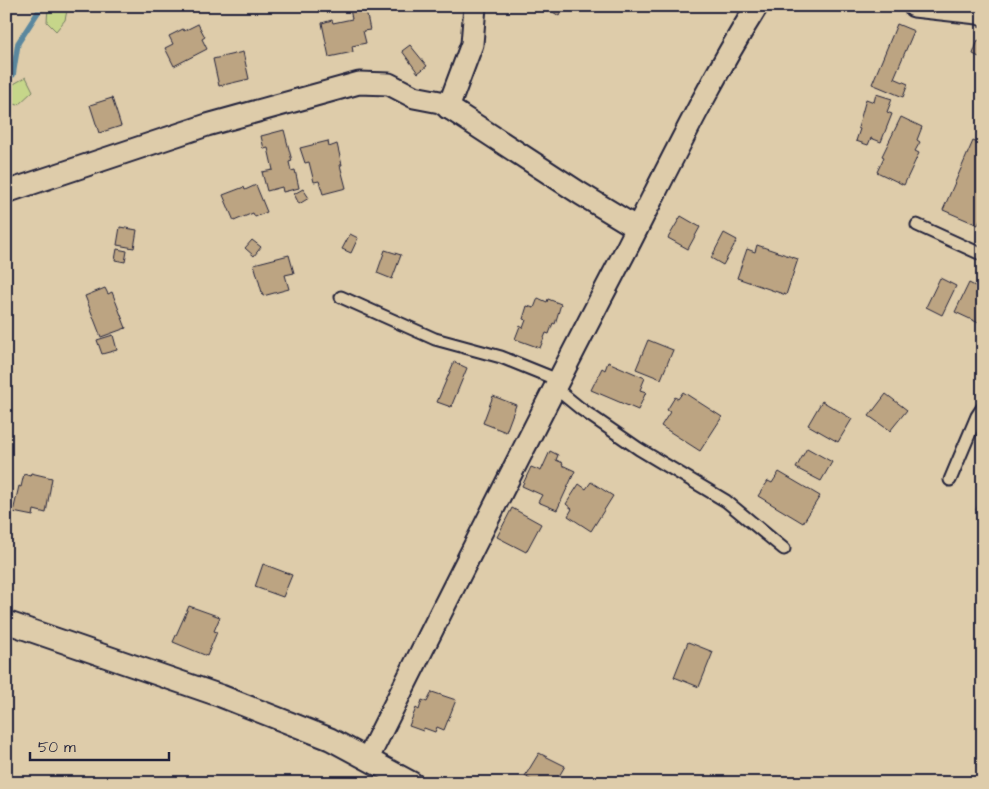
<svg xmlns="http://www.w3.org/2000/svg" width="989" height="789" viewBox="0 0 989 789" font-family="'Architects Daughter',sans-serif">
  <style>
    .green { fill: #c6d68a; stroke: #747c62 }
    .lines { fill: none; stroke-linecap: round; stroke-linejoin: round }
    .stream { stroke: #5a879e; stroke-width: 5.5 }
    .building { fill: #bca482; stroke: #22223b }
    .lane-casing { stroke: #22223b; stroke-width: 15 }
    .street-casing { stroke: #22223b; stroke-width: 25 }
    .lane { stroke: #deccaa; stroke-width: 11 }
    .street { stroke: #deccaa; stroke-width: 21 }
  </style>
  <rect width="100%" height="100%" fill="#deccaa"/>
  <filter id="ink" filterUnits="userSpaceOnUse"><feTurbulence type="fractalNoise" baseFrequency=".02" numOctaves="2"/><feDisplacementMap in="SourceGraphic" scale="10" xChannelSelector="R" yChannelSelector="G"/><feConvolveMatrix kernelMatrix="1 2 1 2 8 2 1 2 1" color-interpolation-filters="sRGB"/></filter>
  <g filter="url(#ink)">
    <g class="green">
      <path d="M48 6H68L65 20 56 31 47 22Z"/>
      <path d="M26 77 33 91 18 105 6 102V83L12 85Z"/>
    </g>
    <g class="lines">
      <path class="stream" d="M6 76 13 75 18 43 42 6"/>
    </g>
    <g class="building">
      <path d="M365 6 370 30 363 31 366 43 352 46 353 52 329 57 322 23 332 20 333 23 352 19 350 9Z"/>
      <path d="M544 6H565L559 16Z"/>
      <path d="M198 24 205 37 202 39 207 49 174 66 165 48 173 44 169 36 183 29 184 31Z"/>
      <path d="M897 24 914 31 894 78 908 84 903 97 872 84Z"/>
      <path d="M978 40 983 42V59L973 54Z"/>
      <path d="M410 45 427 66 418 73 402 51Z"/>
      <path d="M243 52 249 79 219 86 213 59Z"/>
      <path d="M876 94 892 99 887 112 892 114 881 142 871 138 868 145 856 141 860 129 858 128 866 99 874 102Z"/>
      <path d="M112 98 121 126 99 133 90 105Z"/>
      <path d="M901 117 922 127 917 140 920 142 915 151 919 153 904 185 877 172 884 157 882 156Z"/>
      <path d="M284 130 292 161 289 162 291 171 295 170 299 188 283 192 282 187 267 191 262 172 273 170 268 148 264 149 261 136Z"/>
      <path d="M328 141 329 147 337 144 342 165H340L346 188 323 194 319 181 314 182 309 162 305 163 300 148Z"/>
      <path d="M973 141 983 145V213L978 225 943 210Z"/>
      <path d="M256 185 267 212 255 217 253 213 234 221 223 195 244 187 245 190Z"/>
      <path d="M303 189 309 198 299 204 294 194Z"/>
      <path d="M681 216 700 227 688 249 668 238Z"/>
      <path d="M120 227 137 230 134 248 117 245Z"/>
      <path d="M724 233 737 240 723 265 711 258Z"/>
      <path d="M350 234 358 238 351 253 342 249Z"/>
      <path d="M252 240 261 247 254 256 245 248Z"/>
      <path d="M757 245 798 259 786 295 737 278 747 249 755 252Z"/>
      <path d="M117 249 127 251 125 262 115 260Z"/>
      <path d="M385 250 401 255 392 279 377 273Z"/>
      <path d="M289 255 294 273 285 275 289 289 263 296 254 264Z"/>
      <path d="M940 278 956 286 942 315 926 307Z"/>
      <path d="M969 283 983 290V325L955 312Z"/>
      <path d="M105 288 108 294 112 292 126 328 101 337 85 296Z"/>
      <path d="M538 298 547 302 548 299 561 304 555 324 553 323 549 334 546 333 540 348 515 339 520 326 523 328 526 320 523 319 527 306 534 308Z"/>
      <path d="M113 335 117 350 102 354 97 340Z"/>
      <path d="M648 340 673 350 661 379 636 369Z"/>
      <path d="M454 362 467 368 451 407 437 402Z"/>
      <path d="M608 362 645 378 640 390 646 392 638 410 591 390 602 368 605 370Z"/>
      <path d="M683 392 722 417 700 451 661 426 670 412 667 410 675 397 678 399Z"/>
      <path d="M886 394 907 410 890 431 869 416Z"/>
      <path d="M493 396 516 405 506 432 483 423Z"/>
      <path d="M822 401 852 419 838 442 808 425Z"/>
      <path d="M807 448 832 462 821 481 796 468Z"/>
      <path d="M550 451 558 455 556 460 563 463 562 465 575 471 557 510 538 502 542 495 522 486 531 467 541 471Z"/>
      <path d="M779 472 820 496 803 523 758 496 768 481 772 483Z"/>
      <path d="M31 473 52 478 46 513 34 510 33 516 13 512 19 486 21 487 24 474 30 476Z"/>
      <path d="M591 482 613 496 591 531 568 516 572 509 566 504 579 484 586 489Z"/>
      <path d="M983 490V512L976 510Z"/>
      <path d="M512 508 541 524 526 552 497 537Z"/>
      <path d="M263 564 292 575 283 597 255 587Z"/>
      <path d="M189 606 220 617 214 631 217 632 207 656 173 642Z"/>
      <path d="M688 642 713 652 699 687 674 677Z"/>
      <path d="M432 692 456 700 444 730 437 727 435 732 424 728 423 731 409 726 416 708 419 710 422 700 427 702Z"/>
      <path d="M539 753 565 766 555 783H536L525 776Z"/>
    </g>
    <g class="lines">
      <g class="lane-casing">
        <g id="lane">
          <path d="M917 225 983 255"/>
          <path d="M341 297 435 339 501 357 558 380"/>
          <path d="M554 387 581 409 639 449 726 501 784 549"/>
          <path d="M950 480 977 416 983 407"/>
        </g>
      </g>
      <g class="street-casing">
        <g id="street">
          <path d="M914 6 978 13 983 15"/>
          <path d="M448 108 472 44 475 6"/>
          <path d="M6 192 207 125 359 83 389 84 414 97 440 102 581 194 637 228"/>
          <path d="M6 622 221 696 330 739 412 783"/>
          <path d="M368 758C453 588 538 418 626 250 668 168 708 84 757 6"/>
        </g>
      </g>
      <use href="#lane" class="lane"/>
      <use href="#street" class="street"/>
    </g>
  </g>
  <rect width="989" height="789" fill="none" stroke="#deccaa" stroke-width="25"/>
  <rect x="12" y="12" width="964" height="764" fill="none" stroke="#22223b" stroke-width="2" filter="url(#ink)"/>
  <path d="M30 752v8h139v-8" fill="none" stroke="#22223b" stroke-width="2.5"/>
  <text x="38" y="752" font-size="15" fill="#22223b" stroke="#deccaa" stroke-width="4" paint-order="stroke">50 m</text>
</svg>
